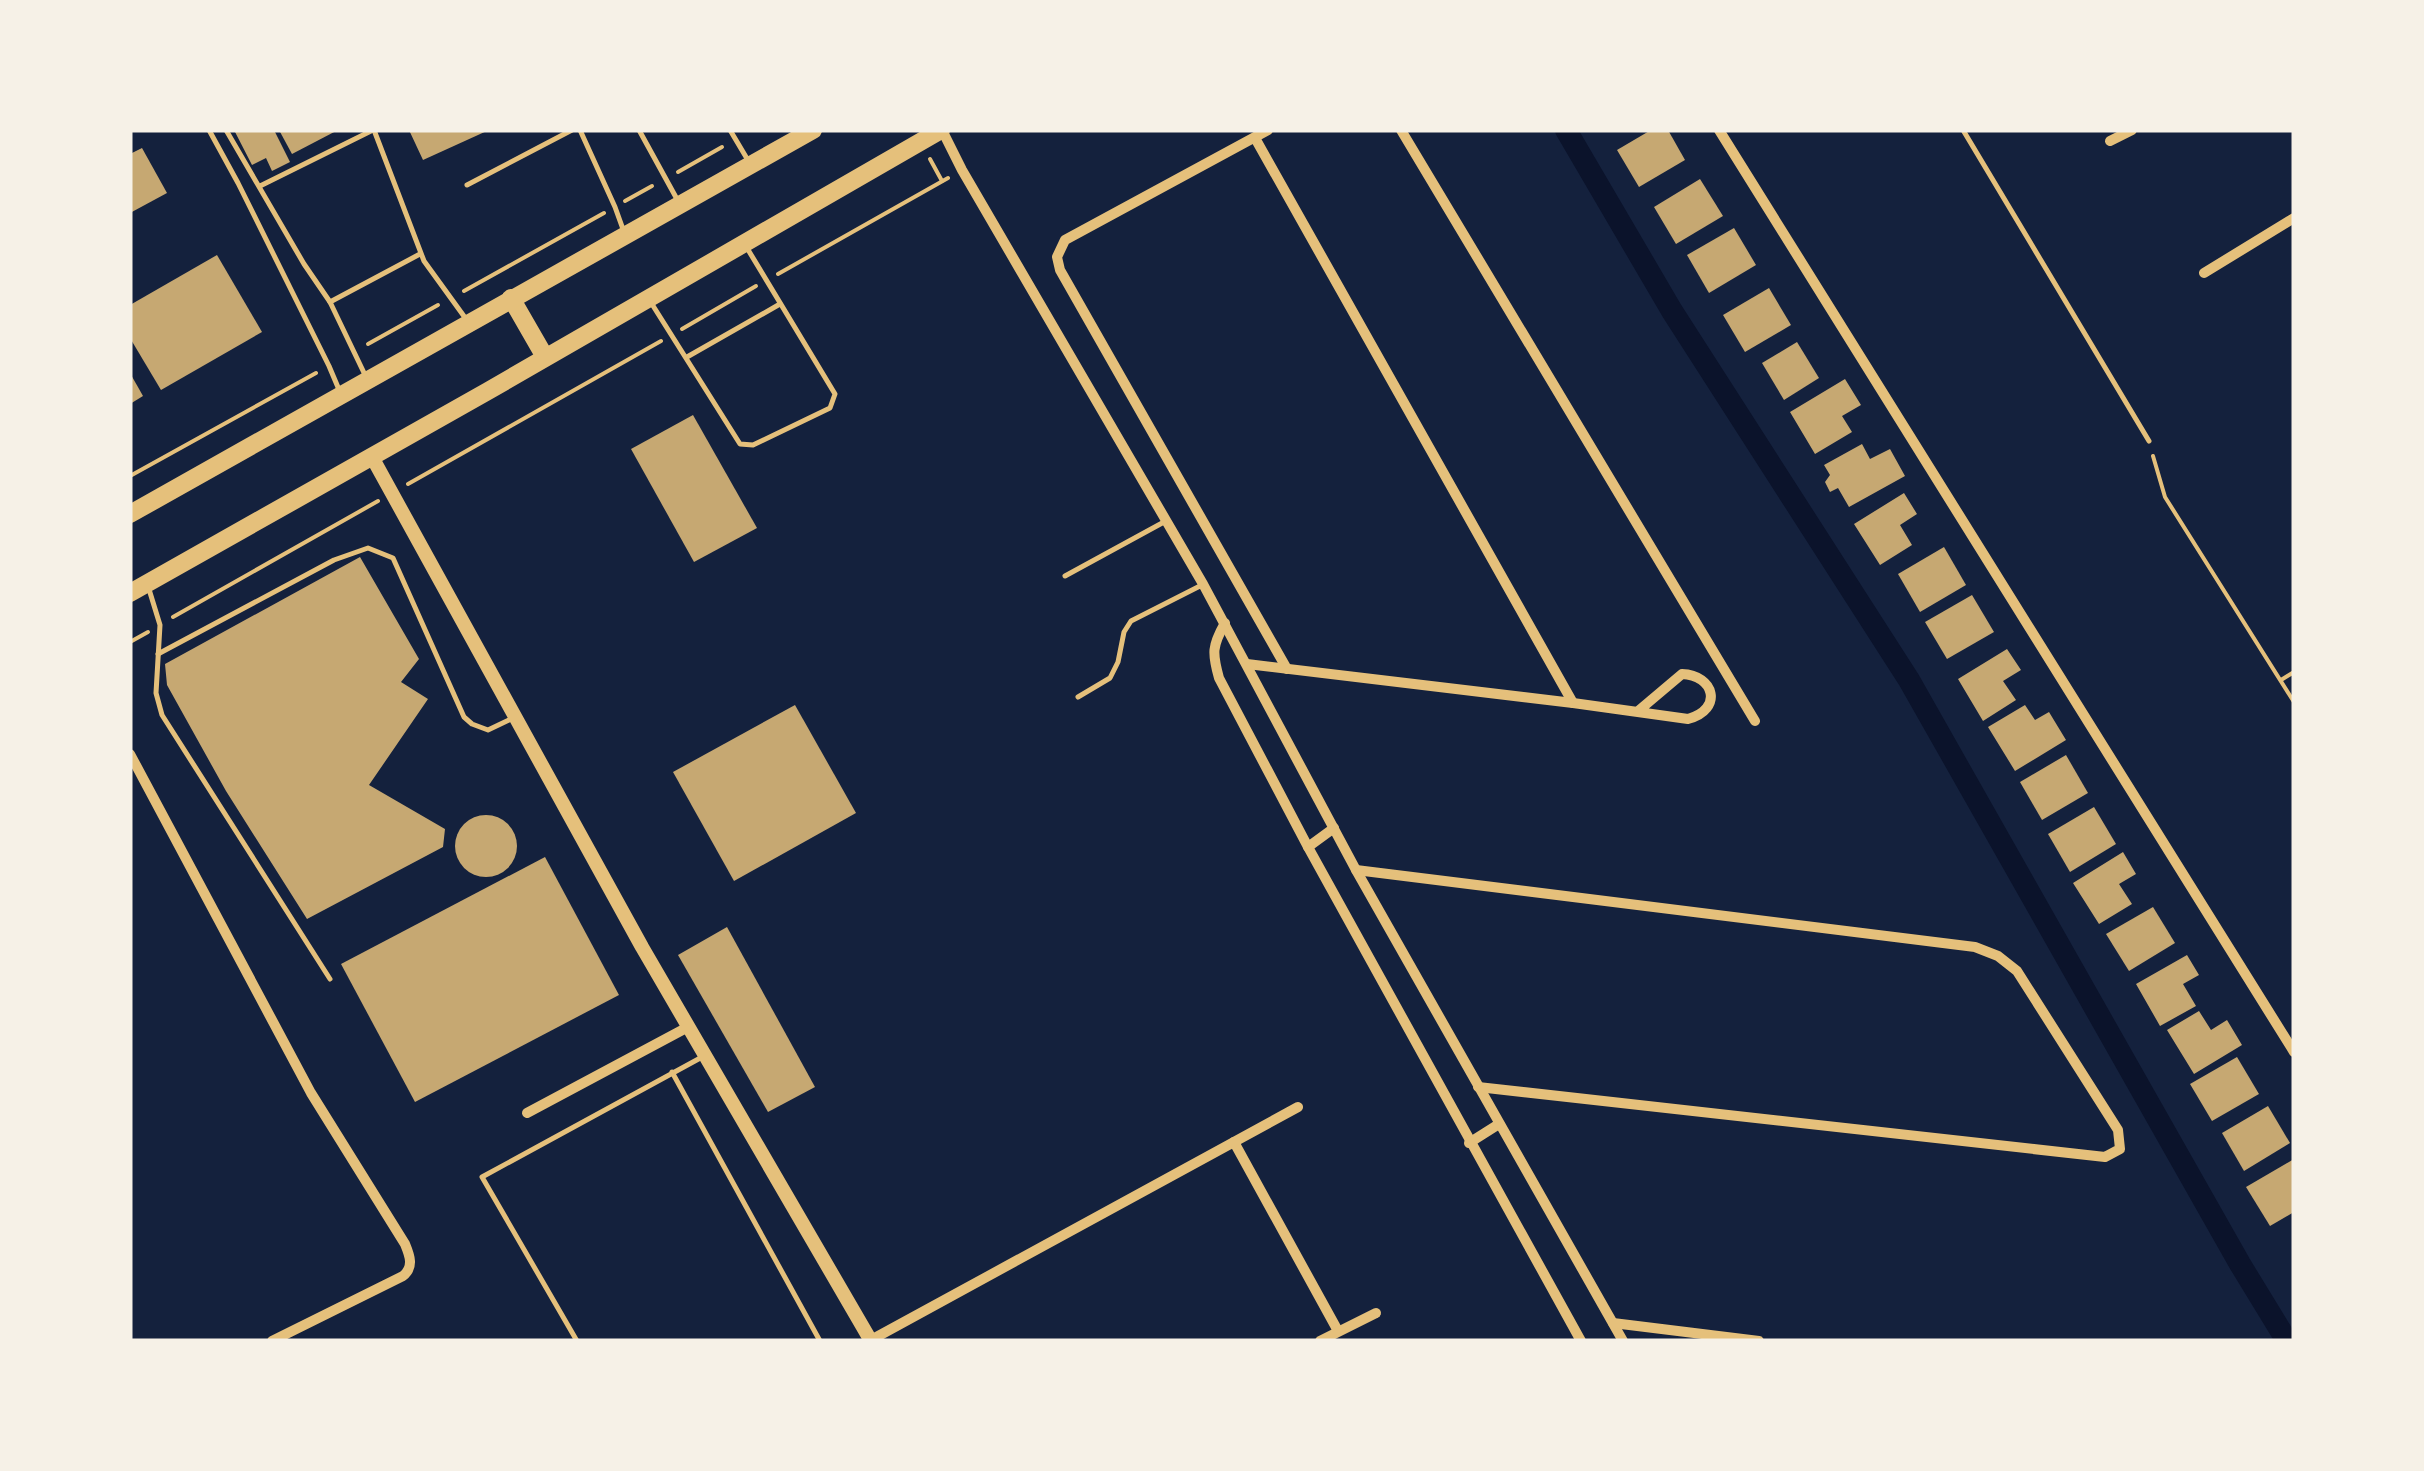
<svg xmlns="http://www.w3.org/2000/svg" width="2424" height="1471" viewBox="0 0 2424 1471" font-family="'Public Sans',sans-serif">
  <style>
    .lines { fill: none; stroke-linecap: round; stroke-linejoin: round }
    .canal { stroke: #0b132b; stroke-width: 22 }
    .building { fill: #c6a872 }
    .path { stroke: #e5c07b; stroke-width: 4 }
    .service { stroke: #e5c07b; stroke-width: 5 }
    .minor { stroke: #e5c07b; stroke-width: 10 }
    .tertiary { stroke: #e5c07b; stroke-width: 14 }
    .primary { stroke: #e5c07b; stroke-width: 18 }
  </style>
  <rect width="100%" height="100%" fill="#14213d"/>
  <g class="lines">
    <path class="canal" d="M1566 130 1672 311 1909 680 2240 1264 2287 1341"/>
  </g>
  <g class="building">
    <path d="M234 130H274L290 162 272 171 266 158 252 165Z"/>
    <path d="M279 130H338L292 154Z"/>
    <path d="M409 130H489L423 160Z"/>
    <path d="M1651 130H1668L1685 160 1639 187 1617 150Z"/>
    <path d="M142 148 167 193 130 213V154Z"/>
    <path d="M1700 179 1723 216 1676 244 1654 207Z"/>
    <path d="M1734 228 1756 265 1709 293 1687 255Z"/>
    <path d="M217 255 262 332 161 390 130 338V305Z"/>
    <path d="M1769 288 1791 325 1745 352 1723 315Z"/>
    <path d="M1797 342 1819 378 1784 400 1762 363Z"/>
    <path d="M130 373 143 396 130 404Z"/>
    <path d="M1845 379 1861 405 1842 416 1852 432 1815 454 1790 412Z"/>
    <path d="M693 415 757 528 694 562 631 449Z"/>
    <path d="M1862 444 1870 459 1890 449 1905 476 1849 507 1838 488 1830 492 1825 482 1830 475 1824 465Z"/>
    <path d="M1904 493 1917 514 1900 525 1912 545 1880 565 1854 524Z"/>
    <path d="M1944 547 1966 585 1920 612 1898 574Z"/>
    <path d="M360 557 419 659 401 682 428 699 369 785 445 829 443 847 307 919 226 791 167 685 165 664Z"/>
    <path d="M1972 595 1994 632 1947 659 1925 622Z"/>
    <path d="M2007 649 2021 670 2003 681 2016 700 1983 721 1958 679Z"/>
    <path d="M795 705 856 813 734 881 673 772Z"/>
    <path d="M2025 705 2035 720 2049 712 2066 740 2015 771 1988 727Z"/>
    <path d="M2066 755 2088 793 2042 820 2020 782Z"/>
    <path d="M2094 807 2116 844 2070 872 2048 834Z"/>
    <circle cx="486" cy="846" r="31"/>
    <path d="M2123 852 2136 874 2119 884 2132 904 2099 924 2073 883Z"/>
    <path d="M545 857 619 995 415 1102 341 964Z"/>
    <path d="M2153 907 2175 943 2129 971 2106 934Z"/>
    <path d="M727 927 815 1087 768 1112 678 955Z"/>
    <path d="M2187 955 2199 975 2183 984 2196 1006 2160 1026 2136 984Z"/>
    <path d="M2199 1011 2211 1030 2227 1020 2242 1045 2194 1074 2167 1030Z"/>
    <path d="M2237 1057 2259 1094 2212 1121 2190 1084Z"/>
    <path d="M2268 1106 2290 1143 2244 1171 2222 1133Z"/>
    <path d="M2294 1159V1212L2270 1226 2246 1187Z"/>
  </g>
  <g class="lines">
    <g class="path">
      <path d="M930 159 942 181"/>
      <path d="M678 172 722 147"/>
      <path d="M625 201 652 186"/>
      <path d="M778 274 948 178"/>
      <path d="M464 291 604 213"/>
      <path d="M682 329 756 286"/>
      <path d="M368 344 438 305"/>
      <path d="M2153 456 2165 497 2294 702"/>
      <path d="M130 476 316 373"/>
      <path d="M408 484 661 341"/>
      <path d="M173 617 378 501"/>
      <path d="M130 642 148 632"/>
      <path d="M2281 680 2294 672"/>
    </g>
    <g class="service">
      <path d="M209 130 238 183 329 366 340 392"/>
      <path d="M226 130 304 264 330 302 366 377"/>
      <path d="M374 130 424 261 466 319"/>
      <path d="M580 130 615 207 624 232"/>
      <path d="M639 130 678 201"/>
      <path d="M730 130 749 162"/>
      <path d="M1963 130 2149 441"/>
      <path d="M467 185 572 130"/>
      <path d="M260 186 373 130"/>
      <path d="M650 301 740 444 753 445 830 408 835 394 747 248"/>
      <path d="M330 302 420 254"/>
      <path d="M687 357 780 304"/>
      <path d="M1065 576 1164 522"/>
      <path d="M148 586 160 625 156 693 162 715 330 979"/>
      <path d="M158 654 334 560 368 548 393 558 464 717 472 724 488 730 513 718"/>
      <path d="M1078 697 1110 678 1118 662 1124 632 1131 621 1200 586"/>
      <path d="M672 1072 820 1341"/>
      <path d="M577 1341 482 1177 704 1056"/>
    </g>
    <g class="minor">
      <path d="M942 130 962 170 1203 584 1356 870 1623 1341"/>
      <path d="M1268 130 1065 240 1057 257 1060 270 1287 669"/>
      <path d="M1401 130 1755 721"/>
      <path d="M1719 130 2294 1052"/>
      <path d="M1255 138 1573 703"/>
      <path d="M2110 141 2132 130"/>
      <path d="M2204 273 2294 218"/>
      <path d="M1225 623C1212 646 1212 653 1219 678L1308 847 1581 1341"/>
      <path d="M1247 664 1573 703 1688 719C1724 709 1714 675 1682 674L1637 712"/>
      <path d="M130 754 311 1093 405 1244C410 1256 414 1267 403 1276L272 1341"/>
      <path d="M1308 847 1334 828"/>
      <path d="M1356 870 1975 947 1998 956 2017 971 2118 1130 2120 1149 2105 1157 1478 1087"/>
      <path d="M527 1113 688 1027"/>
      <path d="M1234 1142 1338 1331"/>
      <path d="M1469 1143 1499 1124"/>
      <path d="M1613 1323 1759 1341"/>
      <path d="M871 1340 1298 1107"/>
      <path d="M1320 1341 1376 1313"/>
    </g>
    <path class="tertiary" d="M372 457 642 947 871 1341"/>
    <g class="primary">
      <path d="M511 298 545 357"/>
      <path d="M130 514 813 130"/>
      <path d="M130 593 488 391 941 130"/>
    </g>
  </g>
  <rect width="2424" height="1471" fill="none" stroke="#f6f1e7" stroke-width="265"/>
</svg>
